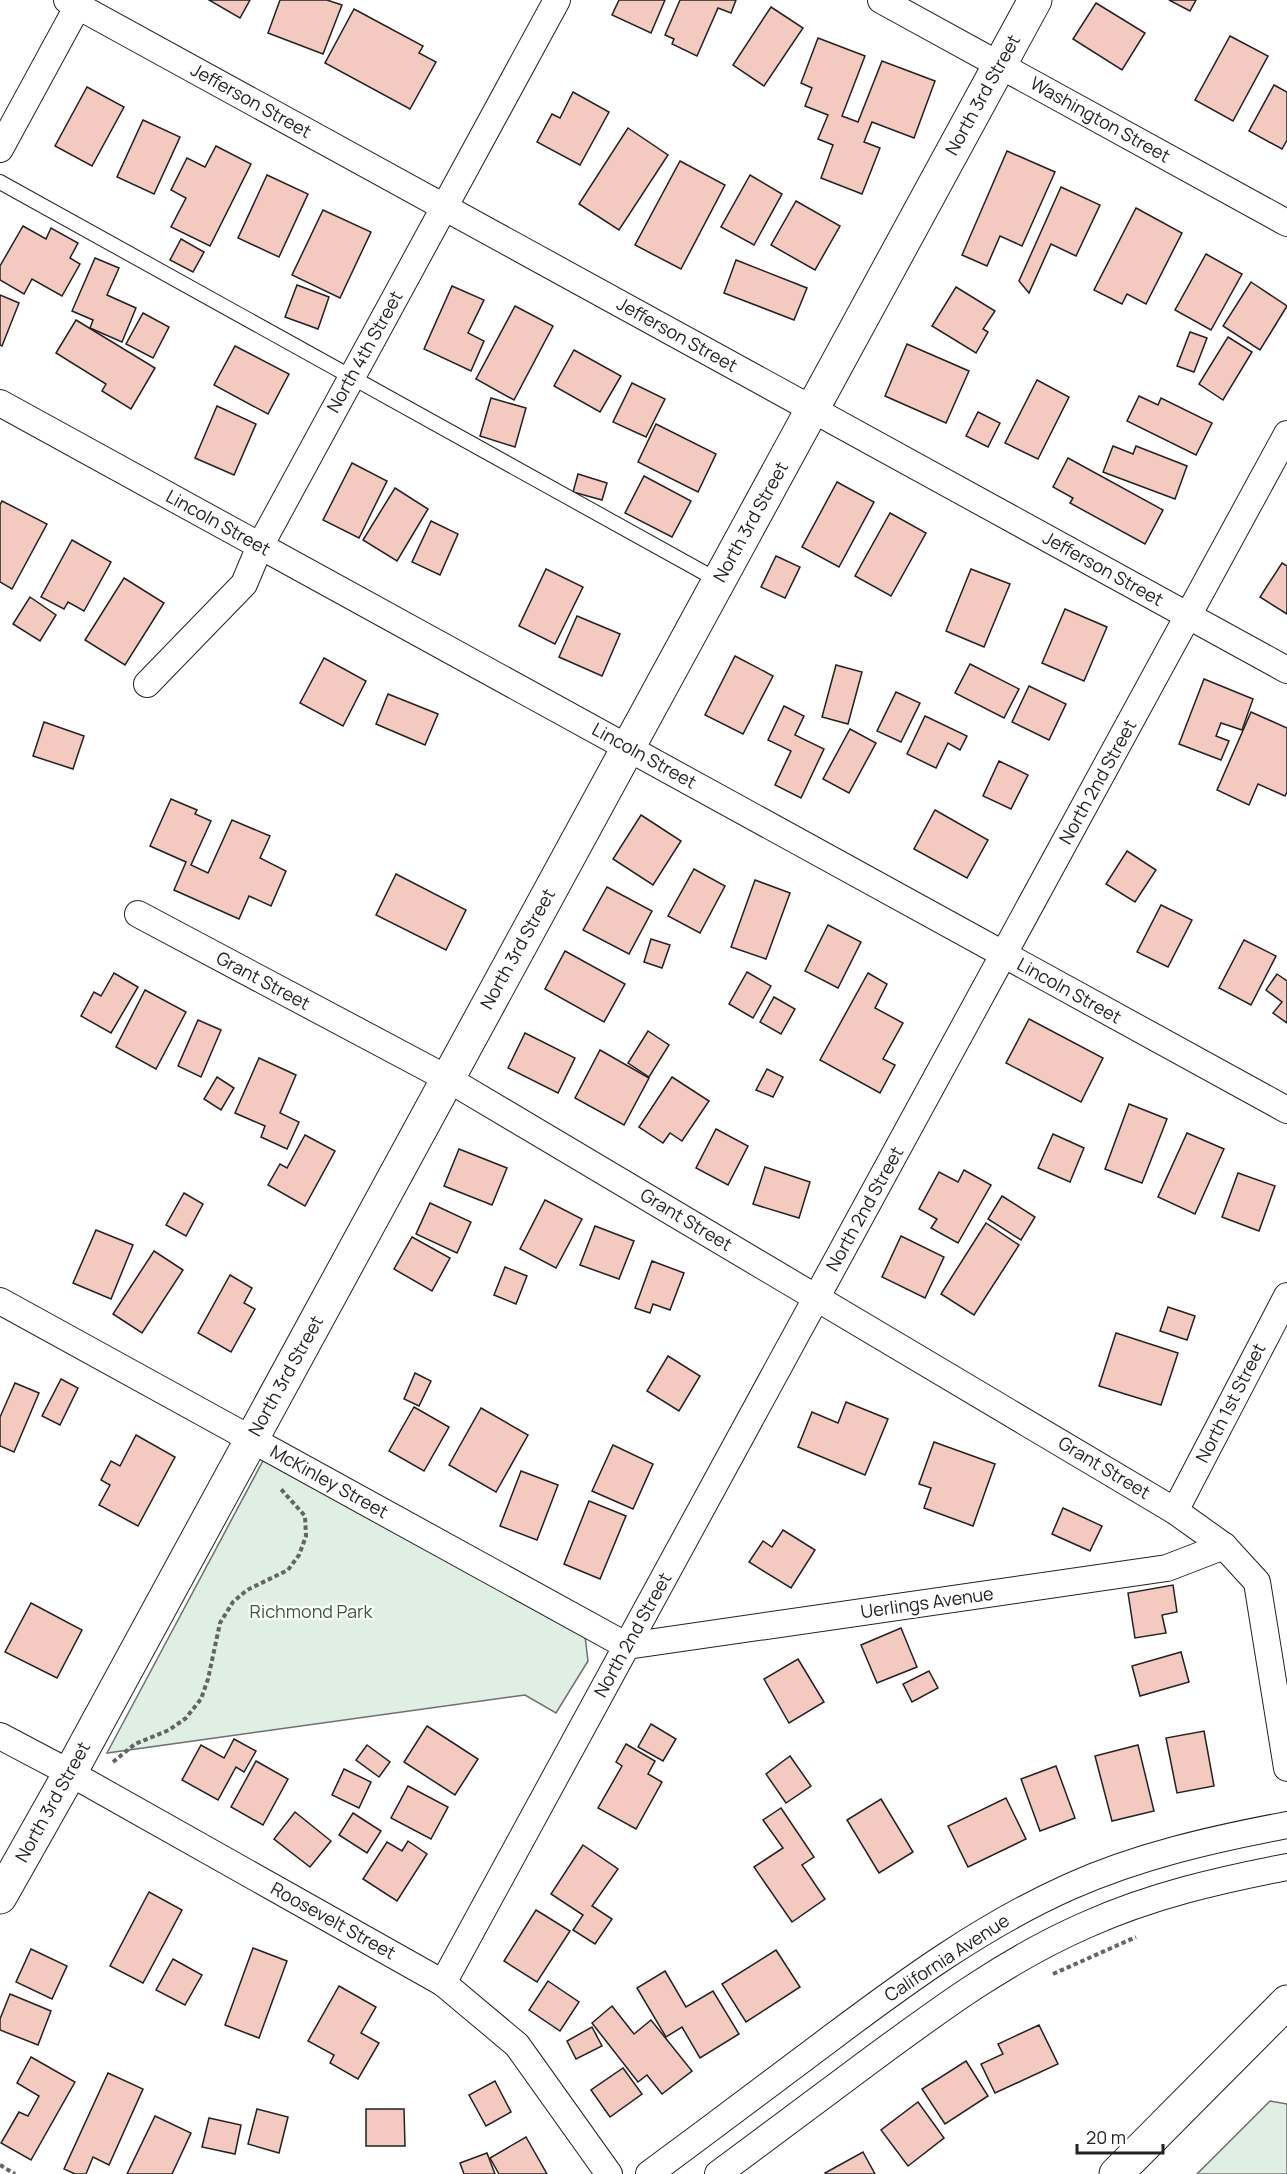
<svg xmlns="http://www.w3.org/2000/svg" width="1287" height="2174" viewBox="0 0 1287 2174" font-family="Manrope,sans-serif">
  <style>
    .green { fill: #e0efe3; stroke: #6f6f6f; stroke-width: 1.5 }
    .building { fill: #f3c9c0; stroke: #222; stroke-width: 1.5 }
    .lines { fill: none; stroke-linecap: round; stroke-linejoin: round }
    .lane-casing { stroke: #222; stroke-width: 16 }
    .street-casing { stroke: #222; stroke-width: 28 }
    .secondary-casing { stroke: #222; stroke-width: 35 }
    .highway-casing { stroke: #222; stroke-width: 35 }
    .path { stroke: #646464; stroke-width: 4; stroke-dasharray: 4.5 3; stroke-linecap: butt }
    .lane { stroke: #fff; stroke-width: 14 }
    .street { stroke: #fff; stroke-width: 26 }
    .secondary { stroke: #fff; stroke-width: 33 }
    .highway { stroke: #fff; stroke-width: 33 }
    .labels { text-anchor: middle; stroke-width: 4.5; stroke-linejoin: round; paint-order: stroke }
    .street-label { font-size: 18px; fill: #222; stroke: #fff }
    .park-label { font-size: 18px; fill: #2f5e38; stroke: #fff }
  </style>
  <rect width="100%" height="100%" fill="#fff"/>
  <g class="green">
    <path d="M265 1457 585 1636 588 1661 556 1713 525 1695 107 1753Z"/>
    <path d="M1270 2101 1287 2104V2174H1197Z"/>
  </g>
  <g class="building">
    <path d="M209 0H250L240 18Z"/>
    <path d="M280 0H327L342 5 323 54 268 33Z"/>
    <path d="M619 0H665L651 33 612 15Z"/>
    <path d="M680 0H736L731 13 718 8 697 56 672 44 674 39 665 35Z"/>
    <path d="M1169 0H1196L1190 11Z"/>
    <path d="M1096 3 1145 33 1122 70 1073 39Z"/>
    <path d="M771 7 803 28 764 86 733 65Z"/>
    <path d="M354 9 423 46 419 53 436 62 410 109 325 63Z"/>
    <path d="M1230 36 1268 56 1233 121 1195 100Z"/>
    <path d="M818 38 865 56 842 116 858 122 882 61 935 81 914 138 872 122 864 142 880 148 862 194 821 178 833 145 818 139 828 115 805 106 812 88 801 83Z"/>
    <path d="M1274 85 1287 92V140L1282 149 1249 131Z"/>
    <path d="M87 87 124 107 92 166 55 146Z"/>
    <path d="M573 92 609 112 580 165 537 142 552 114 560 118Z"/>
    <path d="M143 120 180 137 154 194 117 177Z"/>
    <path d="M628 128 668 155 619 230 579 204Z"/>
    <path d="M216 146 251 164 210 246 171 227 186 198 171 190 187 158 205 167Z"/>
    <path d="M1007 151 1055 172 1022 246 1000 236 987 266 962 255Z"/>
    <path d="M680 161 725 185 681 269 635 245Z"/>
    <path d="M267 175 308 194 279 257 238 238Z"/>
    <path d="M750 175 782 194 754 245 721 227Z"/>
    <path d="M1061 187 1100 205 1076 256 1051 244 1029 293 1019 281Z"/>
    <path d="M796 201 840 226 815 270 771 245Z"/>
    <path d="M1136 208 1182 233 1146 304 1127 294 1122 304 1094 290Z"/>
    <path d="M323 210 371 232 340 298 292 275Z"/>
    <path d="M23 226 46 239 51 228 78 243 70 258 80 264 62 296 32 279 24 294 0 280V266Z"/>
    <path d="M181 239 204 252 193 272 170 260Z"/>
    <path d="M1206 254 1242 274 1211 330 1175 310Z"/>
    <path d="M95 258 119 268 107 295 136 308 122 342 90 328 93 320 72 311Z"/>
    <path d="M736 260 807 288 794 320 724 293Z"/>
    <path d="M1251 282 1287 306 1260 350 1223 326Z"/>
    <path d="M297 285 329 297 318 329 285 317Z"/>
    <path d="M452 286 484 300 468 333 484 341 471 371 424 349Z"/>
    <path d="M956 287 995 311 983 329 988 332 976 353 932 326Z"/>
    <path d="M0 295 19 303 2 346 0 345Z"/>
    <path d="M515 306 553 326 514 400 476 379Z"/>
    <path d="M143 313 169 327 153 358 126 344Z"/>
    <path d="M76 320 155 368 131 409 102 391 106 384 56 353Z"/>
    <path d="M1190 332 1207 338 1194 372 1177 366Z"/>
    <path d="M1228 337 1252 352 1223 400 1199 384Z"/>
    <path d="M907 344 969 371 946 423 885 396Z"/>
    <path d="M235 346 289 374 268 414 214 385Z"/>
    <path d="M574 350 621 376 600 412 554 386Z"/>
    <path d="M1037 380 1069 397 1038 459 1005 443Z"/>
    <path d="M632 383 665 399 646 437 613 422Z"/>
    <path d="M1139 396 1158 405 1161 398 1212 423 1196 455 1127 421Z"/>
    <path d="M491 398 526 408 515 447 480 436Z"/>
    <path d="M217 406 256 424 234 475 195 458Z"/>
    <path d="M978 412 1000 423 988 447 966 436Z"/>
    <path d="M656 424 716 454 698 492 638 462Z"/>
    <path d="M1113 446 1133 454 1136 446 1187 466 1175 499 1103 472Z"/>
    <path d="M1068 458 1163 510 1145 544 1070 503 1073 498 1053 487Z"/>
    <path d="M352 463 387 481 359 538 323 520Z"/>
    <path d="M578 474 607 483 602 500 573 492Z"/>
    <path d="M644 476 691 501 672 537 625 513Z"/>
    <path d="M837 482 874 502 839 567 802 547Z"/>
    <path d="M395 488 428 509 397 561 363 540Z"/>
    <path d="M2 501 47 524 12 589 0 582V505Z"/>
    <path d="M890 513 926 533 891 596 855 576Z"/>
    <path d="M431 521 458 534 440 575 412 562Z"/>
    <path d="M72 540 111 562 84 611 68 602 64 609 41 597Z"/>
    <path d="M776 556 800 567 785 598 761 587Z"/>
    <path d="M1282 563 1287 566V614L1260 597Z"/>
    <path d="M546 569 583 587 555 644 519 626Z"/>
    <path d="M971 569 1010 584 984 647 946 631Z"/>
    <path d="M124 578 164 603 125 665 85 640Z"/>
    <path d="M30 597 56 615 40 641 13 624Z"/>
    <path d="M1065 609 1107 627 1084 681 1042 663Z"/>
    <path d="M577 616 620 634 602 676 559 657Z"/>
    <path d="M735 656 773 676 743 734 705 715Z"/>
    <path d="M324 658 366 681 343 726 300 703Z"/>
    <path d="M970 664 1019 689 1004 718 955 693Z"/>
    <path d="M836 665 862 672 848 724 822 717Z"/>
    <path d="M1204 679 1253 699 1242 730 1221 723 1216 736 1229 741 1221 760 1179 744Z"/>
    <path d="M1029 686 1066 704 1049 740 1012 722Z"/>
    <path d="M896 692 920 703 901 742 877 731Z"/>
    <path d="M388 694 438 714 425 745 376 724Z"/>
    <path d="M784 706 804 716 795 735 824 749 801 798 775 785 791 751 768 740Z"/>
    <path d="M1251 712 1287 728V792L1285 796 1258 784 1249 805 1217 790Z"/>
    <path d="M925 716 967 736 960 750 948 743 936 768 907 754Z"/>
    <path d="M44 722 84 736 73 769 33 756Z"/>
    <path d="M850 729 876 743 849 793 823 779Z"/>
    <path d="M999 761 1028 775 1011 809 983 796Z"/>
    <path d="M171 799 197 810 195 814 211 821 191 865 208 873 232 820 270 836 260 858 286 871 271 906 249 896 239 919 174 890 186 862 150 846Z"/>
    <path d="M935 810 988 840 967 878 914 849Z"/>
    <path d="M641 815 681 841 653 885 613 859Z"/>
    <path d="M1127 851 1156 870 1135 902 1106 884Z"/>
    <path d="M694 869 725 886 700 933 668 916Z"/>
    <path d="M396 874 466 910 446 950 376 915Z"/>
    <path d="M755 880 790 893 766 959 731 947Z"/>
    <path d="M607 887 652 911 629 954 583 930Z"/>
    <path d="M1161 905 1192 920 1168 967 1137 952Z"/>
    <path d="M828 925 861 942 838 988 805 971Z"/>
    <path d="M651 939 670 945 662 968 644 962Z"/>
    <path d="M1244 940 1276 956 1251 1005 1219 988Z"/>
    <path d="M565 951 625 984 604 1022 545 989Z"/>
    <path d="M747 972 771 986 753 1018 729 1004Z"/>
    <path d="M114 973 138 987 111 1033 81 1016 94 992 101 996Z"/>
    <path d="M868 973 887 984 875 1008 903 1023 883 1059 895 1065 880 1093 820 1060Z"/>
    <path d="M1277 974 1287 981V1023L1273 1013 1282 1002 1266 990Z"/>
    <path d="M145 990 186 1012 156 1069 116 1047Z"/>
    <path d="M774 997 795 1009 781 1034 760 1022Z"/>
    <path d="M1029 1019 1103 1058 1081 1102 1006 1063Z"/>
    <path d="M198 1020 221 1030 201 1077 178 1066Z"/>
    <path d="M648 1031 669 1045 649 1077 628 1063Z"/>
    <path d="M525 1033 575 1058 558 1093 508 1068Z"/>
    <path d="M600 1050 649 1078 624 1125 575 1098Z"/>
    <path d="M259 1058 296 1075 280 1113 299 1122 287 1149 261 1137 265 1126 235 1113Z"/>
    <path d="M767 1069 783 1077 773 1097 756 1090Z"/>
    <path d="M217 1077 234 1088 221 1110 204 1099Z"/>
    <path d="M672 1077 709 1101 682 1141 670 1133 663 1143 639 1127Z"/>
    <path d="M1129 1104 1167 1119 1142 1183 1105 1169Z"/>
    <path d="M716 1129 748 1146 728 1185 696 1168Z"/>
    <path d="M1187 1133 1224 1149 1195 1214 1158 1197Z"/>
    <path d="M1053 1134 1084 1148 1070 1182 1038 1168Z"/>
    <path d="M305 1135 335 1151 305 1206 268 1185 280 1164 287 1168Z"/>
    <path d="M459 1149 507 1168 492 1205 444 1186Z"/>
    <path d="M765 1167 810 1182 799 1218 753 1204Z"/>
    <path d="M964 1170 991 1185 958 1243 931 1228 937 1219 919 1209 939 1172 958 1182Z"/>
    <path d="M1238 1173 1275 1186 1259 1231 1222 1217Z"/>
    <path d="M184 1193 203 1204 186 1236 166 1225Z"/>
    <path d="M1002 1196 1035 1217 1021 1240 988 1219Z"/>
    <path d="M545 1200 582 1219 556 1268 520 1249Z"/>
    <path d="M430 1203 471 1222 457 1253 416 1234Z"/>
    <path d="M986 1223 1019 1245 974 1315 941 1294Z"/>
    <path d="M595 1226 634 1241 619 1279 580 1265Z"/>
    <path d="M96 1230 133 1245 111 1299 73 1283Z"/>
    <path d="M901 1236 944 1257 925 1298 882 1277Z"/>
    <path d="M412 1237 450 1258 432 1291 394 1269Z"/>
    <path d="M154 1251 183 1270 142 1333 113 1314Z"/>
    <path d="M652 1261 684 1273 670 1310 653 1304 650 1313 635 1308Z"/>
    <path d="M505 1267 527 1276 516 1304 494 1295Z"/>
    <path d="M230 1275 252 1288 244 1303 255 1309 231 1352 198 1333Z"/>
    <path d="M1168 1307 1195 1316 1187 1340 1160 1331Z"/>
    <path d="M1116 1333 1178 1353 1161 1405 1099 1386Z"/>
    <path d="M668 1356 700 1376 679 1411 647 1391Z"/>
    <path d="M415 1373 431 1381 419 1406 404 1399Z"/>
    <path d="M61 1379 78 1388 60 1425 42 1416Z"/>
    <path d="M15 1383 39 1393 14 1452 0 1446V1417Z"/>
    <path d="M846 1402 888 1419 865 1475 798 1447 812 1412 838 1423Z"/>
    <path d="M414 1407 449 1427 424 1471 389 1451Z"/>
    <path d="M481 1408 528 1435 496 1492 449 1465Z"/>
    <path d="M136 1435 175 1457 138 1526 99 1505 110 1485 101 1480 111 1461 120 1466Z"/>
    <path d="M934 1442 995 1464 973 1526 924 1508 931 1488 919 1484Z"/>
    <path d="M613 1445 653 1464 633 1509 592 1491Z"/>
    <path d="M521 1471 558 1485 537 1540 500 1526Z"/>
    <path d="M589 1501 626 1516 600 1579 564 1564Z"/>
    <path d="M1063 1508 1102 1526 1090 1551 1052 1534Z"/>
    <path d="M783 1530 815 1550 791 1588 749 1562 763 1541 772 1547Z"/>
    <path d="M1173 1585 1177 1612 1162 1615 1166 1633 1135 1638 1128 1593Z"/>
    <path d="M31 1603 82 1630 57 1678 5 1652Z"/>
    <path d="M901 1628 917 1667 877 1683 861 1645Z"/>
    <path d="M1181 1652 1189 1682 1140 1696 1132 1666Z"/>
    <path d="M798 1659 824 1702 789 1723 764 1679Z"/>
    <path d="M929 1671 938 1688 912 1702 903 1684Z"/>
    <path d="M651 1724 676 1739 663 1761 638 1747Z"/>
    <path d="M427 1726 478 1759 455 1795 404 1762Z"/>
    <path d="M1204 1731 1214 1786 1177 1793 1166 1738Z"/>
    <path d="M234 1739 256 1751 244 1772 236 1767 218 1800 182 1780 201 1745 224 1758Z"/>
    <path d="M626 1744 655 1761 648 1774 662 1782 636 1829 598 1808 622 1766 616 1762Z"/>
    <path d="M367 1745 390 1762 379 1777 356 1760Z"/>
    <path d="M1138 1745 1154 1811 1112 1821 1095 1756Z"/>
    <path d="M790 1756 811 1786 786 1803 766 1774Z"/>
    <path d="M256 1761 288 1779 263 1825 231 1807Z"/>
    <path d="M1056 1766 1075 1818 1040 1831 1021 1779Z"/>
    <path d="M344 1769 371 1782 359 1808 332 1795Z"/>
    <path d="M408 1786 448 1807 431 1839 391 1818Z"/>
    <path d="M1006 1798 1026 1839 968 1867 948 1826Z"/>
    <path d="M881 1799 913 1852 879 1873 847 1820Z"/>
    <path d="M781 1808 814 1857 802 1865 825 1899 792 1922 754 1867 783 1848 763 1820Z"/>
    <path d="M295 1812 331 1841 310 1867 274 1839Z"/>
    <path d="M353 1813 381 1831 367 1853 339 1835Z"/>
    <path d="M408 1841 427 1854 397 1901 363 1879 387 1842 402 1851Z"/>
    <path d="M583 1845 618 1869 592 1906 612 1919 595 1944 573 1930 583 1915 551 1894Z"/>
    <path d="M149 1892 182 1910 143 1983 110 1966Z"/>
    <path d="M536 1910 570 1931 537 1982 504 1961Z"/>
    <path d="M253 1948 287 1961 259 2038 225 2025Z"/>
    <path d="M31 1949 67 1966 52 1999 16 1982Z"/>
    <path d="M776 1950 800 1987 746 2022 722 1984Z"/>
    <path d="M173 1959 202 1975 185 2005 156 1990Z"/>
    <path d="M665 1971 686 2007 713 1991 739 2034 700 2058 682 2027 666 2037 637 1988Z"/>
    <path d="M548 1981 579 2002 560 2031 529 2010Z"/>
    <path d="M339 1986 376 2007 361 2033 379 2043 358 2079 330 2063 334 2055 308 2041Z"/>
    <path d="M10 1994 51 2011 38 2045 0 2030V2019Z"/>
    <path d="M612 2006 634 2034 651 2020 692 2071 662 2094 647 2075 638 2082 592 2023Z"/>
    <path d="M1039 2025 1058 2064 995 2093 981 2064 1003 2054 998 2044Z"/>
    <path d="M592 2027 602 2046 576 2059 567 2041Z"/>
    <path d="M31 2057 75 2082 31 2160 1 2143 19 2112 28 2116 39 2096 17 2083Z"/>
    <path d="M966 2061 988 2096 945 2124 922 2089Z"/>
    <path d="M623 2068 642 2094 610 2117 591 2090Z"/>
    <path d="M108 2073 143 2089 109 2165 93 2157 86 2174H75L64 2169Z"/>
    <path d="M495 2081 511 2112 486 2126 469 2095Z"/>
    <path d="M918 2102 944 2138 908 2166 881 2130Z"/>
    <path d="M257 2109 288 2117 279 2153 248 2144Z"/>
    <path d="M366 2109H404L405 2146H366Z"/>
    <path d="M155 2116 191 2133 172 2174H127Z"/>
    <path d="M209 2118 241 2125 235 2154 202 2147Z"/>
    <path d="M526 2137 547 2174H499L490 2158Z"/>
    <path d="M863 2152 875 2174H826L825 2173Z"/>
    <path d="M487 2153 495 2174H464L460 2163Z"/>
  </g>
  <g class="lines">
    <g class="lane-casing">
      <path id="lane" d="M0 182 719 581"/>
    </g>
    <g class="street-casing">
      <g id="street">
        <path d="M67 0 1287 670"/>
        <path d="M881 0 1287 223"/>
        <path d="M0 149 81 0"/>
        <path d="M0 403 1287 1110"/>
        <path d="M147 684 244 584 260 546 557 0"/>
        <path d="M138 914 448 1079 1175 1511 1224 1546 1257 1582 1287 1768"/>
        <path d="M0 1301 627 1646 1167 1568 1224 1546"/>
        <path d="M1175 1511 1287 1296"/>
        <path d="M0 1736 70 1773 443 1983 517 2045 609 2174"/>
        <path d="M443 1983 1287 434"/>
        <path d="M649 2174C710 2129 771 2083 831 2038 907 1981 982 1926 1069 1887 1138 1856 1213 1839 1287 1825"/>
        <path d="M718 2174C769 2136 820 2098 871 2060 940 2009 1008 1959 1086 1925 1150 1896 1219 1880 1287 1867"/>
      </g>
    </g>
    <g class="secondary-casing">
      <path id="secondary" d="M0 1897 70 1773 1035 0"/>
    </g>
    <g class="highway-casing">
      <path id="highway" d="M1116 2174 1287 2002"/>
    </g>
    <g class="path">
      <path d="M113 1762 135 1744 169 1730 186 1718 201 1699 208 1679 220 1623 233 1602 247 1590 288 1570 299 1555 306 1536 305 1516 280 1488"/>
      <path d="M1053 1974 1136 1937"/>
      <path d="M0 2165 15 2174"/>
    </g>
    <use href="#lane" class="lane"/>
    <use href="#street" class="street"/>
    <use href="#secondary" class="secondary"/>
    <use href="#highway" class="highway"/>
  </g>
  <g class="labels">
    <g class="street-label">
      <text transform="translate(983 95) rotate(-61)" y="6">North 3rd Street</text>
      <text transform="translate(251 101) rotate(29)" y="6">Jefferson Street</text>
      <text transform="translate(1100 120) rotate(29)" y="6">Washington Street</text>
      <text transform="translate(677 335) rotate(29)" y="6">Jefferson Street</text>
      <text transform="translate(365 352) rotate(-61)" y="6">North 4th Street</text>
      <text transform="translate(751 522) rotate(-61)" y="6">North 3rd Street</text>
      <text transform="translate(218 523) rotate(29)" y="6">Lincoln Street</text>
      <text transform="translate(1103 569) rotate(29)" y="6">Jefferson Street</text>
      <text transform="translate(644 756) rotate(29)" y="6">Lincoln Street</text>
      <text transform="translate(1098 782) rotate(-61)" y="6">North 2nd Street</text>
      <text transform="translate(518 949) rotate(-61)" y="6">North 3rd Street</text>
      <text transform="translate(263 981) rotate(28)" y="6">Grant Street</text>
      <text transform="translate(1069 991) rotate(29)" y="6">Lincoln Street</text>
      <text transform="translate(865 1209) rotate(-61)" y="6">North 2nd Street</text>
      <text transform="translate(686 1220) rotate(31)" y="6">Grant Street</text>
      <text transform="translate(286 1376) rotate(-61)" y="6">North 3rd Street</text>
      <text transform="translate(1231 1403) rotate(-63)" y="6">North 1st Street</text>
      <text transform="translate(1104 1468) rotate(31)" y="6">Grant Street</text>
      <text transform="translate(329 1482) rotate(29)" y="6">McKinley Street</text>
      <text transform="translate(927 1603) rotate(-8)" y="6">Uerlings Avenue</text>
      <text transform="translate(633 1635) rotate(-61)" y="6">North 2nd Street</text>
      <text transform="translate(53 1802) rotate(-61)" y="6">North 3rd Street</text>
      <text transform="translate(333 1921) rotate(29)" y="6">Roosevelt Street</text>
      <text transform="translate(947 1958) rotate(-33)" y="6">California Avenue</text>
    </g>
    <g class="park-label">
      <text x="311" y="1618">Richmond Park</text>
    </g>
  </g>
  <path d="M1077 2144v9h86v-9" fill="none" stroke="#222222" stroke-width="3"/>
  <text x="1086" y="2144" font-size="18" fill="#222222" stroke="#ffffff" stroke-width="4.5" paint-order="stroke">20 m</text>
</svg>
